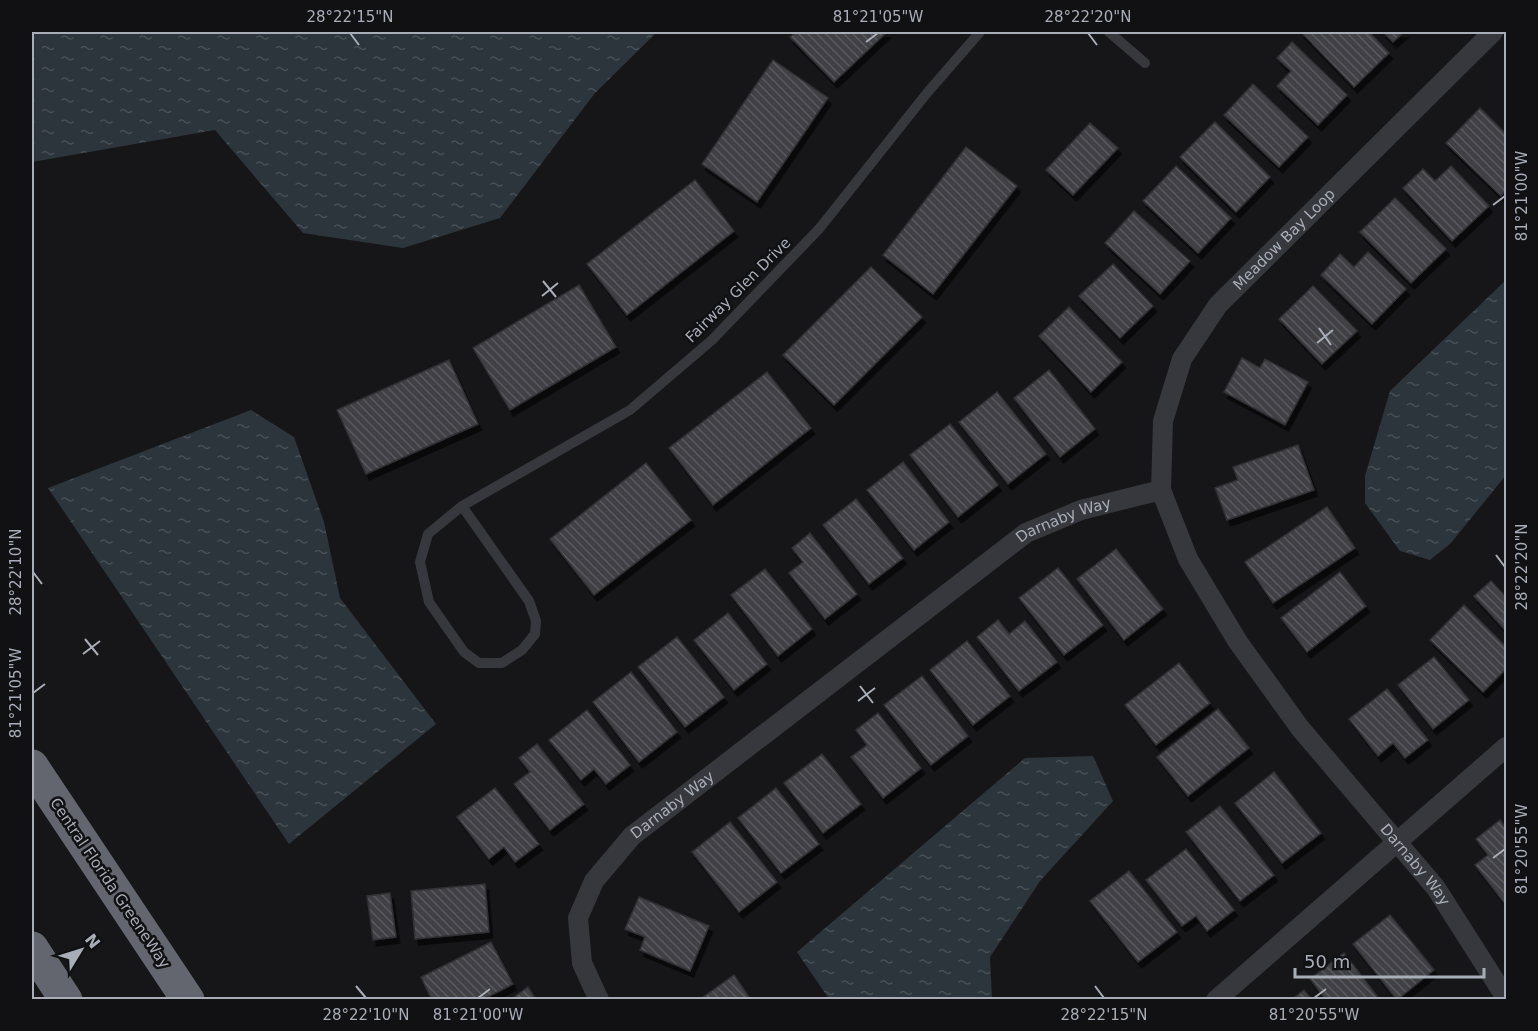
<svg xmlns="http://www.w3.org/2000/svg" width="1538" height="1031" viewBox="0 0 1538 1031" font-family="'DejaVu Sans',sans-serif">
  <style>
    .water { fill: url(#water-ripples) }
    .building { fill: url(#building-back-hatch); stroke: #303034; stroke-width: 1.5; filter: url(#shadow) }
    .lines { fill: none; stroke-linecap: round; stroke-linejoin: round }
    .service { stroke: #37383d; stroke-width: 10 }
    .minor { stroke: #37383d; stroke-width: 20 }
    .motorway { stroke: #63666e; stroke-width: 33 }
    .ticks { fill: none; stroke: #a8adb8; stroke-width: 2 }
    .labels { text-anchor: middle; stroke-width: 5; stroke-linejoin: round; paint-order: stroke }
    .street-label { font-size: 15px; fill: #a8adb8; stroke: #111113 }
    .neatline { fill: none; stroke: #a8adb8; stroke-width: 2 }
    .ticks-label { font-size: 15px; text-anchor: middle; fill: #a8adb8 }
  </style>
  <defs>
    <pattern id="water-ripples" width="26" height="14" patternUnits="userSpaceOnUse" patternTransform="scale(1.5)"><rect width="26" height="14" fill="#2c353c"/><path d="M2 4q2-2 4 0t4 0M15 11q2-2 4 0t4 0" fill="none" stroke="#485056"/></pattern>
    <pattern id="building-back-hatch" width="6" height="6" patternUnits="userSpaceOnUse" patternTransform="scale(1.5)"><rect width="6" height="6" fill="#404145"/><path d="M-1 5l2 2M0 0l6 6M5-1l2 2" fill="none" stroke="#595a5e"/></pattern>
    <filter id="shadow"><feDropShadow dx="3.5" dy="6" stdDeviation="0" flood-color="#0009"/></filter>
  </defs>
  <rect width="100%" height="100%" fill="#161618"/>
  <g class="water">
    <path d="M32 32H657L595 93 500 218 403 248 303 233 215 130 32 162Z"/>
    <path d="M1506 280V475L1451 543 1430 560 1400 551 1365 503V476L1390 391Z"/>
    <path d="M251 410 294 437 324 522 340 598 436 724 289 844 48 488Z"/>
    <path d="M1093 756 1113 801 1040 881 990 957 992 999H829L797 952 1025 758Z"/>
  </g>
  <g class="building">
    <path d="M796 32H887L834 82 790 37Z"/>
    <path d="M1301 32H1369L1389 53 1354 87Z"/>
    <path d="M1383 32H1404L1393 42Z"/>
    <path d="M1292 42 1347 95 1318 125 1277 86 1291 71 1277 58Z"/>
    <path d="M773 60 828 98 757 202 702 164Z"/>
    <path d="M1253 84 1308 137 1279 167 1224 115Z"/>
    <path d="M1480 108 1506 134V190L1501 196 1446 143Z"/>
    <path d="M1215 122 1270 177 1236 212 1180 157Z"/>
    <path d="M1090 123 1118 148 1073 195 1046 170Z"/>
    <path d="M966 147 1017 186 933 294 883 255Z"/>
    <path d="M1176 166 1231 218 1198 253 1143 201Z"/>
    <path d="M1451 166 1489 206 1452 241 1403 188 1423 169 1435 181Z"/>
    <path d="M695 180 734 231 627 315 587 264Z"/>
    <path d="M1395 198 1446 249 1411 283 1360 232Z"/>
    <path d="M1134 211 1190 261 1160 294 1105 243Z"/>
    <path d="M1368 252 1406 289 1372 324 1321 275 1340 254 1354 267Z"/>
    <path d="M1113 264 1153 306 1120 338 1079 296Z"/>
    <path d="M871 267 922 317 834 405 783 355Z"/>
    <path d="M579 285 616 347 510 410 473 348Z"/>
    <path d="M1313 286 1357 331 1322 364 1279 319Z"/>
    <path d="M1069 307 1122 362 1091 392 1039 336Z"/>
    <path d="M1242 358 1260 368 1265 359 1308 382 1285 425 1224 392Z"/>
    <path d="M449 360 478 424 366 474 337 410Z"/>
    <path d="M1049 370 1095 429 1060 457 1014 398Z"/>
    <path d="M767 372 811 428 713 505 669 448Z"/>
    <path d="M997 392 1046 454 1008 484 959 422Z"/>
    <path d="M950 424 998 485 958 517 910 455Z"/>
    <path d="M1298 445 1314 490 1227 520 1215 488 1238 480 1233 467Z"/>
    <path d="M903 462 949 522 914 550 867 490Z"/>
    <path d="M646 463 691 520 594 595 550 539Z"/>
    <path d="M856 499 903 558 869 584 823 525Z"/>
    <path d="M1327 507 1355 548 1273 603 1245 562Z"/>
    <path d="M810 533 857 594 825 619 789 573 803 562 792 548Z"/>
    <path d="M1116 549 1163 609 1124 640 1077 579Z"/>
    <path d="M1058 568 1103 625 1064 655 1019 598Z"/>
    <path d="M765 569 812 629 778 656 731 595Z"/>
    <path d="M1340 572 1366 606 1307 652 1281 618Z"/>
    <path d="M1491 581 1504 595 1506 593V631L1474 596Z"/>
    <path d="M1464 605 1506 647V669L1483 692 1430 640Z"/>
    <path d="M728 613 767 664 734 690 694 640Z"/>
    <path d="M998 620 1009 634 1025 621 1057 662 1019 691 977 637Z"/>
    <path d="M677 637 724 697 685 727 638 667Z"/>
    <path d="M967 641 1010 696 973 725 930 670Z"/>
    <path d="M1434 657 1469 700 1433 729 1398 685Z"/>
    <path d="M1179 663 1210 703 1156 745 1125 705Z"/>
    <path d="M631 672 677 732 639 762 593 702Z"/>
    <path d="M922 676 968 736 931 765 884 705Z"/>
    <path d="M1387 689 1428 740 1405 758 1393 743 1378 756 1349 719Z"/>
    <path d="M1218 709 1249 748 1188 796 1157 757Z"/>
    <path d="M587 710 630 765 606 784 594 769 581 780 549 740Z"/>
    <path d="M878 713 921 768 883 798 851 757 867 745 856 730Z"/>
    <path d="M537 744 584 804 550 830 514 784 530 772 519 758Z"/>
    <path d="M822 754 861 804 823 833 784 783Z"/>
    <path d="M1274 772 1321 833 1282 863 1235 803Z"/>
    <path d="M495 788 539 844 515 862 504 847 489 859 457 817Z"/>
    <path d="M776 788 819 844 781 873 738 818Z"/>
    <path d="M1220 806 1274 875 1240 901 1186 832Z"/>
    <path d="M1500 820 1506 829V905L1475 865 1488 855 1476 839Z"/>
    <path d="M730 822 777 882 739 912 692 852Z"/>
    <path d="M1186 849 1234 910 1207 931 1196 916 1182 926 1146 880Z"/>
    <path d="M1129 871 1177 932 1138 962 1090 901Z"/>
    <path d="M485 884 489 932 415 939 411 891Z"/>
    <path d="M390 893 396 937 373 940 367 896Z"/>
    <path d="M639 897 709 926 690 971 640 950 645 937 625 929Z"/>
    <path d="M1390 915 1434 970 1397 1000 1353 944Z"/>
    <path d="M491 942 513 984 482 1000H432L421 977Z"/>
    <path d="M1344 953 1380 1000H1326L1310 979Z"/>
    <path d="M734 975 751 1000H699Z"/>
    <path d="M528 987 536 1000H510Z"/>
    <path d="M1304 990 1312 1000H1291Z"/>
  </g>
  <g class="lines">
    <g class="service">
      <path d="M1109 32 1145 63"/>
      <path d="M462 506 529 601 536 621 535 634 522 650 502 663H479L464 652 429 602 420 562 428 534 462 506 630 410 712 340 819 229 927 93 980 32"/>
    </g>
    <g class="minor">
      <path id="s1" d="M1161 490 1163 421 1182 359 1218 305 1493 32"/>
      <path id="s2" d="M599 1000 582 963 578 918 594 881 632 836 1026 533 1081 510 1161 490 1188 559 1238 642 1300 728 1436 888 1506 998"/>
      <path d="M1216 1000 1506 747"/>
    </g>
    <g class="motorway">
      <path d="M32 766 188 1000"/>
      <path d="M32 948 66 1000"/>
    </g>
  </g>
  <path class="ticks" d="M350 33 359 45M1088 33 1097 45M866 42 878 33M1493 205 1505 196M543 281 556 297M542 296 558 283M1319 328 1331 345M1317 343 1333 330M1496 555 1505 567M33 572 42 584M85 639 98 655M83 654 100 641M860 686 873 703M33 693 45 684M858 701 875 688M1493 858 1505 849M356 986 366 998M1095 986 1104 998M478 998 490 989M1314 998 1326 989"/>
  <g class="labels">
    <g class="street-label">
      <text dy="5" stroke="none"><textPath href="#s1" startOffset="292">Meadow Bay Loop</textPath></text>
      <text transform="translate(738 290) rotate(-45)" y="5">Fairway Glen Drive</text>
      <text dy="5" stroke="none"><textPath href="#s2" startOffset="722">Darnaby Way</textPath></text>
      <text dy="5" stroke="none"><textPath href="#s2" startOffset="236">Darnaby Way</textPath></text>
      <text dy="5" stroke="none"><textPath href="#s2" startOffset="1280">Darnaby Way</textPath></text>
      <text transform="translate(110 883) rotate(56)" y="5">Central Florida GreeneWay</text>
    </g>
  </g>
  <rect width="1538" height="1031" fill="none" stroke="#111113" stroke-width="66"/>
  <g transform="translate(81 950) rotate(52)" stroke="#111113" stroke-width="4.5" paint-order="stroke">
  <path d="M0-4.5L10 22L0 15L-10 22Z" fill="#a8adb8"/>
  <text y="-9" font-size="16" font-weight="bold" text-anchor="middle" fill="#a8adb8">N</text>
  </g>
  <path d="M1295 968v9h189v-9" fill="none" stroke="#a8adb8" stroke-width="3"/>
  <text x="1304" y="968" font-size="18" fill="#a8adb8" stroke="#111113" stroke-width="4.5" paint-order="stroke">50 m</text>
  <rect x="33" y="33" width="1472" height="965" class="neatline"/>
  <g class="ticks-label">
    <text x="350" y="22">28°22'15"N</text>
    <text x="878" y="22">81°21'05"W</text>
    <text x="1088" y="22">28°22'20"N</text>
    <text transform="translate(1522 196) rotate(-90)" y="5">81°21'00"W</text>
    <text transform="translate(1522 567) rotate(-90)" y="5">28°22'20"N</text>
    <text transform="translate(16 572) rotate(-90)" y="5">28°22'10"N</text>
    <text transform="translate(16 693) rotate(-90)" y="5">81°21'05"W</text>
    <text transform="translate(1522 849) rotate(-90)" y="5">81°20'55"W</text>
    <text x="366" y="1020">28°22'10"N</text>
    <text x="478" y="1020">81°21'00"W</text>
    <text x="1104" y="1020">28°22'15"N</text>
    <text x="1314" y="1020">81°20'55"W</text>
  </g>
</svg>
